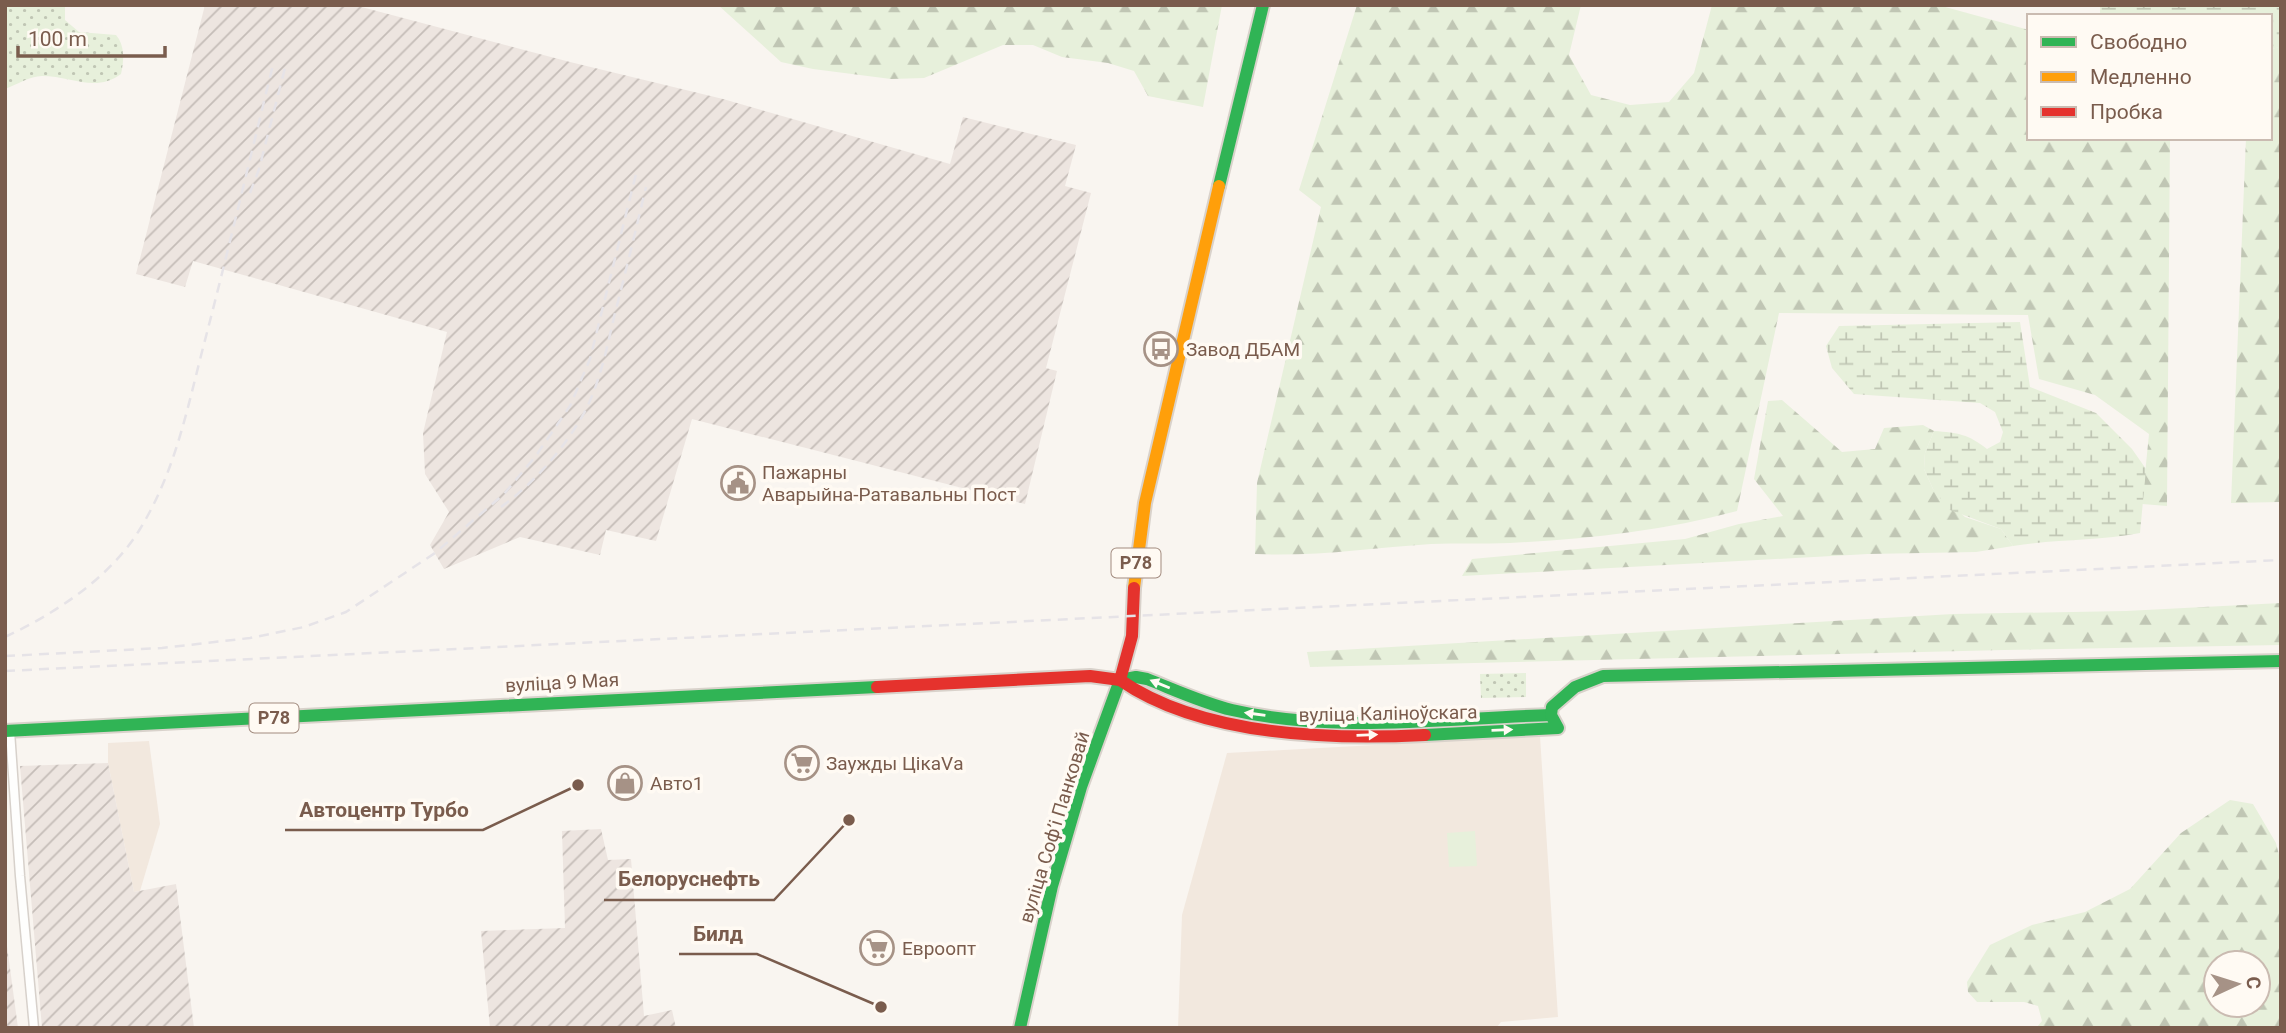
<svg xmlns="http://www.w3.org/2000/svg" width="2286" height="1033" viewBox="0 0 2286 1033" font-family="Roboto,sans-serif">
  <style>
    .residential { fill: #f2e8de }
    .industrial { fill: url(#industrial-furrows) }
    .grass { fill: url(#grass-dots) }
    .forest { fill: url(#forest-firs); fill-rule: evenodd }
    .wetland { fill: url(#wetland-marsh) }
    .pitch { fill: #e7f0db }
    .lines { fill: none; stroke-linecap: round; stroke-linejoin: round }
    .street-casing { stroke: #d7d1cb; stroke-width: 11 }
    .fast-casing { stroke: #d9d2cb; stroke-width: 16 }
    .slow-casing { stroke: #d9d2cb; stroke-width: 16 }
    .jam-casing { stroke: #d9d2cb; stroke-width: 16 }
    .street { stroke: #fefefd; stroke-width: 8 }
    .fast { stroke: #30b455; stroke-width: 12 }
    .slow { stroke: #ff9f0a; stroke-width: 12 }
    .jam { stroke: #e5322d; stroke-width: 12 }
    .rail { stroke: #e6e3e7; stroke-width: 2.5; stroke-dasharray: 10 7; stroke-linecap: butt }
    .oneway { fill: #fffaf3 }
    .labels { text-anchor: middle; stroke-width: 7; stroke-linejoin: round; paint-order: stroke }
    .shield { fill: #fffaf3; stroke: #a28b7f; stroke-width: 2 }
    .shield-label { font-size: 18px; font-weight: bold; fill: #7a5c4d }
    .poi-label { font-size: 19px; fill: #7a5c4d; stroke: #fffaf3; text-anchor: start }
    .street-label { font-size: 19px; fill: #7a5c4d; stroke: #fffaf3 }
    .leader { fill: none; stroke: #7a5c4d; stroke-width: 2.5 }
    .callout-dot { fill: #7a5c4d; stroke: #fffaf3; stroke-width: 2.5 }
    .callout-label { font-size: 21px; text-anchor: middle; font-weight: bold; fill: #7a5c4d; stroke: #fffaf3; stroke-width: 7; stroke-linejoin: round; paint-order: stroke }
  </style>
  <defs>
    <pattern id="industrial-furrows" width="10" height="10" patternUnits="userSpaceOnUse" patternTransform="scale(1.75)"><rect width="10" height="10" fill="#ede5e0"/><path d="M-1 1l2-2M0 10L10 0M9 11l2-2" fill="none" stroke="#c5bdb8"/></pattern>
    <pattern id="grass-dots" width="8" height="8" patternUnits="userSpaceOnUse" patternTransform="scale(1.75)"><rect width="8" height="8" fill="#e7f0db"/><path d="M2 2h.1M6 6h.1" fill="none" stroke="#c0c6b4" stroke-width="1.8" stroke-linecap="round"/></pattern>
    <pattern id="forest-firs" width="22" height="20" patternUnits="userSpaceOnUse" patternTransform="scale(1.75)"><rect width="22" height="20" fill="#e7f0db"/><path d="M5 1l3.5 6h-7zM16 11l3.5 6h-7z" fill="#c0c6b4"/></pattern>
    <pattern id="wetland-marsh" width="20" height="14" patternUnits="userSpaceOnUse" patternTransform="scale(1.75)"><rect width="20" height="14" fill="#e7f0db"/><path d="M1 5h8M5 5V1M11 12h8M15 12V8" fill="none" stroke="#c0c6b4"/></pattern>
  </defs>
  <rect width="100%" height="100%" fill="#f9f5f0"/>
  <g class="residential">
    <path d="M1540 736 1558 1017 1501 1022 1496 1028H1178L1182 915 1227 753Z"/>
    <path d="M149 741 160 824 140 891 134 892 108 763V743Z"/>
  </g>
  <g class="industrial">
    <path d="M205 5H354L570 62 723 99 950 164 963 117 1076 145 1065 186 1091 193 1046 368 1057 371 1025 504 692 419 656 541 606 530 600 555 520 537 444 569 430 545 449 512 425 474 423 433 447 332 193 261 185 287 136 274Z"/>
    <path d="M108 763 134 892 176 884 194 1028H42L20 766Z"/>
    <path d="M601 829 608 860 631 859 644 1016 672 1010 676 1028H490L481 931 565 928 562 831Z"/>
    <path d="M5 931 18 1028H5Z"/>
  </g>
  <g class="grass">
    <path d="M5 5H65V20L79 32 116 35C125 45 124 61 121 74 96 93 71 76 42 76 30 76 16 85 5 89Z"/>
    <path d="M1526 673V697L1481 698 1480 674Z"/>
  </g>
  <g class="forest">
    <path d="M718 5H1222L1203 107 1148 96 1134 71 1108 63 1062 57 1033 45H1003L924 78 891 79 813 69 781 62Z"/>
    <path d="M1357 5H1581L1569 55 1591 95 1630 105 1669 102 1694 73 1712 5H1938L2029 30V138H2170L2167 506 2142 504 2149 434 2095 395 2039 379 2028 315 1779 313 1737 511C1663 531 1587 539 1510 543 1484 544 1457 543 1431 544 1372 548 1313 557 1255 554L1257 483 1321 207 1299 190Z"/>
    <path d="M2281 47V502L2231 503 2246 138H2270V49Z"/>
    <path d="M1782 400 1842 452 1875 449 1884 428 1923 425 1934 431 1925 453 1924 469 1933 489 1965 517 2001 529 2013 546 1976 552 1868 554 1462 576 1472 559 1685 539 1739 524 1783 516 1754 479 1768 401Z"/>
    <path d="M2281 603V645L2004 650 1310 667 1307 652 1953 614 2126 611Z"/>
    <path d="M2230 800 2253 804 2276 843 2281 863V1028H2025L2037 1027 2042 1021 2038 1006 2024 1002H1977L1968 992 1967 982 1990 945 2032 925 2085 912 2130 889 2181 833ZM2258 963V1005H2216V963Z"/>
  </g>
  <g class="wetland">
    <path d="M2100 5H2281V47L2270 49V16H2100Z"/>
    <path d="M2020 322 2030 387 2096 413 2132 449 2146 469 2140 533C2098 541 2055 539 2013 546L2001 529 1950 510 1933 489 1924 469 1925 453 1934 431C1959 433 1968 434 1987 449L2000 442 2003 432 1995 412 1980 403 1854 394 1832 368 1826 346 1839 326Z"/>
  </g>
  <path class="pitch" d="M1475 831 1477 866 1449 867 1447 833Z"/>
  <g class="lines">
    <g class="street-casing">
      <path id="street" d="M10 731 20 876 34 1028"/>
    </g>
    <g class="fast-casing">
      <g id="fast">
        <path d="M1219 186 1263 5"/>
        <path d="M1120 680 1136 677 1147 679C1175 690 1203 703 1232 710 1336 734 1446 718 1551 715"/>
        <path d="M5 731 877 687"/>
        <path d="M1425 735 1558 728 1551 715 1552 707 1575 687 1603 676 2281 661"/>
        <path d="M1020 1028 1052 886 1081 787 1120 680"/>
      </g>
    </g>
    <g class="slow-casing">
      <path id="slow" d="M1134 588 1145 503 1219 186"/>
    </g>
    <g class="jam-casing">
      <g id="jam">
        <path d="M1120 680C1201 736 1330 740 1425 735"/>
        <path d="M877 687 1090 676 1120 680 1132 636 1134 588"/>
      </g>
    </g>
    <use href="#street" class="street"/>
    <use href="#fast" class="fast"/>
    <use href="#slow" class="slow"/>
    <use href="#jam" class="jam"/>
    <g class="rail">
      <path d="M250 193 259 169 286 64"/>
      <path d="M501 507C534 483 562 451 583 415 600 384 607 347 615 313 626 271 636 229 646 187"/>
      <path d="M5 637C56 613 110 578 140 529 176 470 187 409 204 344 228 252 250 158 273 65"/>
      <path d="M5 656 162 648 250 638 304 627 346 612 435 553 504 494 535 457 570 406 590 359 637 170"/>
      <path d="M5 671 2281 560"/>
    </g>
  </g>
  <defs><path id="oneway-solid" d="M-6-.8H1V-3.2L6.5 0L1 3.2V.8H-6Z" transform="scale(1.75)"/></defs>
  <g class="oneway">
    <use href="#oneway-solid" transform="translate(1160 684) rotate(-158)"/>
    <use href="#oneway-solid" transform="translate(1255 714) rotate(-172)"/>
    <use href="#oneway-solid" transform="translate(1502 730) rotate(-2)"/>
    <use href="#oneway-solid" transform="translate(1367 735) rotate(-2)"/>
  </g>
  <defs>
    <g id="bus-ring" transform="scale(1.75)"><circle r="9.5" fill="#fffaf3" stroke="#a69286" stroke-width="1.5"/><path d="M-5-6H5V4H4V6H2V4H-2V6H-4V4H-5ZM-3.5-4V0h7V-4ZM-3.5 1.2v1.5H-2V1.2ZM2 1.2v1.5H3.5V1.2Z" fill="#a69286"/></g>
    <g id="civic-ring" transform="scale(1.75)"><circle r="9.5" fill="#fffaf3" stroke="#a69286" stroke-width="1.5"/><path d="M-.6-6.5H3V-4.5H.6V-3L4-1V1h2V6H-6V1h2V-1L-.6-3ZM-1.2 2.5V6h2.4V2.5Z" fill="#a69286"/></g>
    <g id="supermarket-ring" transform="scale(1.75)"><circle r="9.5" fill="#fffaf3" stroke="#a69286" stroke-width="1.5"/><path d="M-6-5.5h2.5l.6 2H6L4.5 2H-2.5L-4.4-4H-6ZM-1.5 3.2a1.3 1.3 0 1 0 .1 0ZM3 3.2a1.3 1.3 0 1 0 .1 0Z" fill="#a69286"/></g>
    <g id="shop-ring" transform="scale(1.75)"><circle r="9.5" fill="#fffaf3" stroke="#a69286" stroke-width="1.5"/><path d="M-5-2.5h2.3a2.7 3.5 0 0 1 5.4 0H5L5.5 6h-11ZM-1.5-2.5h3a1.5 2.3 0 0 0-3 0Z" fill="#a69286"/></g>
  </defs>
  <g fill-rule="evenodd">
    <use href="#bus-ring" x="1161" y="349"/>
    <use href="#civic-ring" x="738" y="483"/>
    <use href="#supermarket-ring" x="802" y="763"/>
    <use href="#shop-ring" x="625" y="783"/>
    <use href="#supermarket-ring" x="877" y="948"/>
  </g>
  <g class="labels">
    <g class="shield">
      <rect x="1111.5" y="548.5" width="49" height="29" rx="5"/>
      <rect x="249.5" y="703.5" width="49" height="29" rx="5"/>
    </g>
    <g class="shield-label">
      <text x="1136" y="569">Р78</text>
      <text x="274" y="724">Р78</text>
    </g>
    <g class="poi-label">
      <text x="1186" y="356">Завод ДБАМ</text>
      <text x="762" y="479">Пажарны<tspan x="762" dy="22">Аварыйна-Ратавальны Пост</tspan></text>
      <text x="826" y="770">Заужды ЦікаVа</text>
      <text x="650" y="790">Авто1</text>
      <text x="902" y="955">Евроопт</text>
    </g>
    <g class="street-label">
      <text transform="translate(562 682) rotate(-3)" y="7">вуліца 9 Мая</text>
      <text transform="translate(1388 713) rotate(-1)" y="7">вуліца Каліноўскага</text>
      <text transform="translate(1054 827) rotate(-73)" y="7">вуліца Софʼі Панковай</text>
    </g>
  </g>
  <path class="leader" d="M578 785L483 830H285M849 820L774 900H604M881 1007L757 954H679"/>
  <g class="callout-dot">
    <circle cx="578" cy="785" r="7"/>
    <circle cx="849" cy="820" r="7"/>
    <circle cx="881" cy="1007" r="7"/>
  </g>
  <g class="callout-label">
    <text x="384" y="817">Автоцентр Турбо</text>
    <text x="689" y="886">Белоруснефть</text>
    <text x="718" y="941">Билд</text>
  </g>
  <rect width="2286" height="1033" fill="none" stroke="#7a5c4d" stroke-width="14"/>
  <rect x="2027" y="14" width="245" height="126" fill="#fffaf3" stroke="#cabbb1" stroke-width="2"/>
  <rect x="2041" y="37" width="35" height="10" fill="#30b455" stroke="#cabbb1" stroke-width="2"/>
  <text x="2090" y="49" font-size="21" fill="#7a5c4d">Свободно</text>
  <rect x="2041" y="72" width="35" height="10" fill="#ff9f0a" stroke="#cabbb1" stroke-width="2"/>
  <text x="2090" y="84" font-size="21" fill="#7a5c4d">Медленно</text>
  <rect x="2041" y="107" width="35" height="10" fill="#e5322d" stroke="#cabbb1" stroke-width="2"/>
  <text x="2090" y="119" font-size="21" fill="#7a5c4d">Пробка</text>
  <g transform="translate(2237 984) rotate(86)"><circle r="33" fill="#fffaf3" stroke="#cabbb1" stroke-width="2"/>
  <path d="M0-5L12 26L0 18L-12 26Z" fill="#a69286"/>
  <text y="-10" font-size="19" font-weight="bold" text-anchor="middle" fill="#7a5c4d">С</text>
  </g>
  <path d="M18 46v10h147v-10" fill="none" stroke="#7a5c4d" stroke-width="3.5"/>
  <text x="28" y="46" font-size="21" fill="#7a5c4d" stroke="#fffaf3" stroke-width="5" paint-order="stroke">100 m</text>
</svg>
